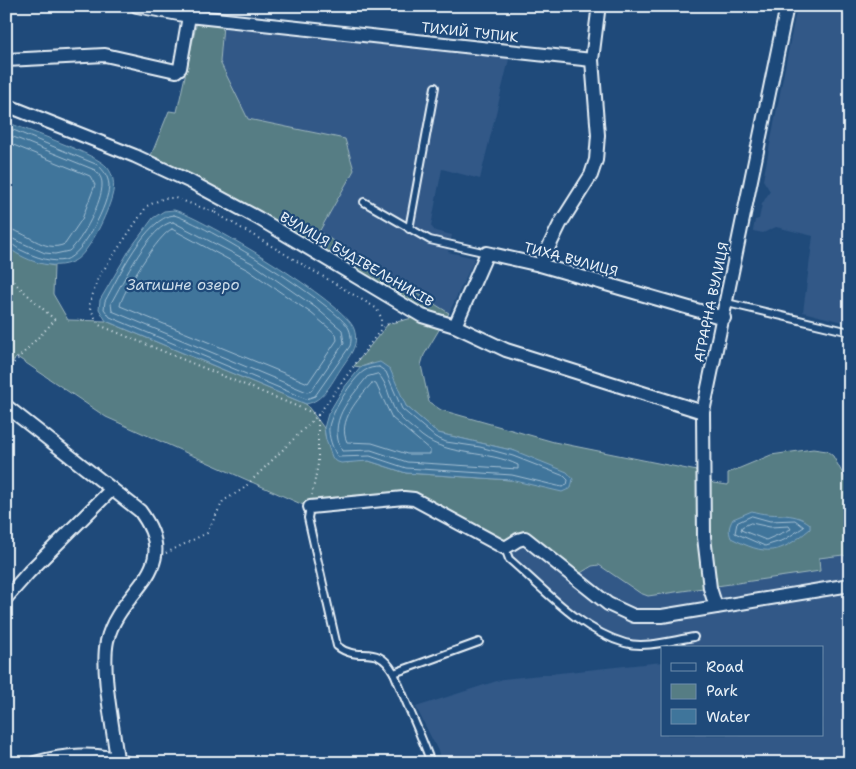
<svg xmlns="http://www.w3.org/2000/svg" width="856" height="769" viewBox="0 0 856 769" font-family="'Shantell Sans',sans-serif">
  <style>
    .built { fill: #315887 }
    .green { fill: #567d84; stroke: #9fb7be }
    .water { fill: #3f759b; stroke: #83a7c0 }
    .lines { fill: none; stroke-linecap: round; stroke-linejoin: round }
    .shore { stroke: #a4bfd3; stroke-width: 1 }
    .service-casing { stroke: #e8f1f8; stroke-width: 10 }
    .minor-casing { stroke: #e8f1f8; stroke-width: 16 }
    .path { stroke: #e8f1f8; stroke-width: 2; stroke-dasharray: 1 4; stroke-linecap: butt }
    .service { stroke: #1f4a7a; stroke-width: 6 }
    .minor { stroke: #1f4a7a; stroke-width: 12 }
    .labels { text-anchor: middle; stroke-width: 4.5; stroke-linejoin: round; paint-order: stroke }
    .street-label { font-size: 14px; fill: #e8f1f8; stroke: #1f4a7a }
    .water-label { font-size: 15px; font-style: italic; fill: #cfdeea; stroke: #1f4a7a }
  </style>
  <rect width="100%" height="100%" fill="#1f4a7a"/>
  <filter id="ink" filterUnits="userSpaceOnUse"><feTurbulence type="fractalNoise" baseFrequency=".02" numOctaves="2"/><feDisplacementMap in="SourceGraphic" scale="10" xChannelSelector="R" yChannelSelector="G"/><feConvolveMatrix kernelMatrix="1 2 1 2 8 2 1 2 1" color-interpolation-filters="sRGB"/></filter>
  <g filter="url(#ink)">
    <g class="built">
      <path d="M797 6H850V324L803 312 813 236 776 227 763 233 753 231 755 220 759 219 762 204 770 191 763 180Z"/>
      <path d="M223 25 511 51 480 179 442 169 431 226 435 231 452 235 448 252 475 258 449 313 319 232 354 170 345 139 248 119 220 62Z"/>
      <path d="M518 540 574 577 592 566 599 565 710 588 744 581 820 571 819 558 843 555 850 558V763H444L416 707 503 679 662 662V735H822V648H662V652L661 642 626 644 583 623 509 559 505 548Z"/>
    </g>
    <path class="green" d="M198 17 223 25 220 62 248 119 345 139 354 170 319 232 449 313 424 355 421 365 429 402 441 410 554 442 702 472 713 483 728 485V473L771 455 813 449 827 451 833 456 850 487V558L843 555 819 558 820 571 648 596 640 593 599 565 592 566 574 577 525 538 505 548 423 503 310 507 301 504 106 417 17 357 6 369V246L42 263 54 266 53 294 68 320 106 321 306 404 324 428 326 440 347 463 360 460 369 461 406 473 511 480 515 451 438 433 406 406 372 363 361 367 354 366 388 324 421 316 148 163 169 111 177 112Z"/>
    <g class="water">
      <path d="M6 122C25 129 98 155 107 167 114 175 115 186 112 196 108 212 89 254 74 261 53 272 23 260 6 246Z"/>
      <path d="M174 210C203 218 346 303 354 329 360 346 348 357 340 370 331 384 323 401 306 404L106 321 99 309 100 300 130 249 153 218 164 211Z"/>
      <path d="M380 362 390 369 406 406 438 433 515 451 567 472 573 479 571 488 562 492 511 480 406 473 369 461 341 463 335 461 332 457 326 440 324 428 328 414 343 389 361 367Z"/>
      <path d="M752 511C772 518 793 510 810 524V529C779 555 766 556 731 538 728 530 729 526 733 519Z"/>
    </g>
    <g class="lines">
      <g class="shore">
        <path d="M6 127 98 165C104 171 108 176 109 185 109 204 83 255 65 260 52 263 35 257 23 251 17 249 13 243 6 243"/>
        <path d="M6 134 95 170C99 174 102 178 102 184 103 200 82 241 69 251L55 254 45 253 6 236"/>
        <path d="M6 142 90 176 95 185 82 219 65 244C43 254 27 230 6 229"/>
        <path d="M174 215C205 224 330 301 348 327 351 332 352 340 350 346L315 396 306 399 110 317 104 309 105 301C118 278 146 217 174 215Z"/>
        <path d="M173 222 252 263 315 307 342 330 344 343 311 391 307 392 112 311 111 303C122 284 151 223 173 222Z"/>
        <path d="M172 229 248 270 311 313 336 334 337 340 308 383 120 306C121 294 160 232 172 229Z"/>
        <path d="M379 367 386 372 402 409 435 437 446 442 480 447 513 456 564 476 568 480 567 485 562 487 512 475 406 468 370 456 338 457C333 450 328 436 329 427 331 413 352 379 364 371 368 368 374 367 379 367Z"/>
        <path d="M378 374C388 383 389 401 396 412 402 421 414 429 422 436 449 457 488 450 518 465V469L407 462 371 450 342 451C327 421 349 400 367 377Z"/>
        <path d="M372 383 376 384 392 418 430 450V454H407L372 443 347 442C337 421 358 399 372 383Z"/>
        <path d="M752 516 770 521 795 520 804 527 784 540 765 546 735 533 737 523Z"/>
        <path d="M751 523 770 527 789 526 791 529 766 540 741 530 742 527Z"/>
      </g>
      <g class="service-casing">
        <g id="service">
          <path d="M364 202 430 240 487 253"/>
          <path d="M409 229 435 87"/>
          <path d="M727 303 850 332"/>
          <path d="M310 507 308 518 337 646C360 664 376 641 394 673"/>
          <path d="M505 548 509 559C544 589 580 630 625 643 645 649 673 640 694 637"/>
          <path d="M431 763C420 732 406 703 394 673L479 642"/>
        </g>
      </g>
      <g class="minor-casing">
        <g id="minor">
          <path d="M137 6 189 16 592 60"/>
          <path d="M6 60 105 55 176 71 180 68 189 16"/>
          <path d="M6 105 135 156 191 182 258 218 422 316 455 326 506 350 703 412"/>
          <path d="M540 265 560 224 591 175 596 160 598 135 592 60 598 12"/>
          <path d="M455 326 487 253 540 265 724 318"/>
          <path d="M6 406 140 511C185 572 119 588 107 641 101 670 113 727 117 759"/>
          <path d="M310 507 404 498 414 499 505 548 518 540 525 538 608 604 634 616H662L850 585"/>
          <path d="M6 598 29 572 112 489"/>
          <path d="M716 607 710 588 704 537 703 412 787 6"/>
          <path d="M35 763C62 755 100 751 126 763"/>
        </g>
      </g>
      <g class="path">
        <path d="M216 209 214 212 376 308 381 317V329"/>
        <path d="M214 212 175 198H164L147 206 98 278 89 306 99 325 318 415 381 329 388 324 403 319"/>
        <path d="M6 275 55 320 6 371"/>
        <path d="M166 553 207 533 223 501 243 489 318 415V464L312 495"/>
      </g>
      <use href="#service" class="service"/>
      <use href="#minor" class="minor"/>
    </g>
  </g>
  <g class="labels">
    <g class="street-label">
      <text transform="translate(470 32) rotate(6)" y="5">ТИХИЙ ТУПИК</text>
      <text transform="translate(357 259) rotate(30)" y="5">ВУЛИЦЯ БУДІВЕЛЬНИКІВ</text>
      <text transform="translate(571 259) rotate(15)" y="5">ТИХА ВУЛИЦЯ</text>
      <text transform="translate(711 302) rotate(-78)" y="5">АГРАРНА ВУЛИЦЯ</text>
    </g>
    <g class="water-label">
      <text x="183" y="290">Затишне озеро</text>
    </g>
  </g>
  <rect width="856" height="769" fill="none" stroke="#1f4a7a" stroke-width="25"/>
  <rect x="12" y="12" width="831" height="744" fill="none" stroke="#e8f1f8" stroke-width="2" filter="url(#ink)"/>
  <rect x="661" y="646" width="162" height="90" fill="#1f4a7a" stroke="#6f8dac"/>
  <rect x="671" y="663" width="25" height="8" fill="#1f4a7a" stroke="#6f8dac"/>
  <text x="706" y="672" font-size="15" fill="#e8f1f8">Road</text>
  <rect x="671" y="684" width="25" height="15" fill="#567d84" stroke="#6f8dac"/>
  <text x="706" y="696" font-size="15" fill="#e8f1f8">Park</text>
  <rect x="671" y="709" width="25" height="15" fill="#3f759b" stroke="#6f8dac"/>
  <text x="706" y="722" font-size="15" fill="#e8f1f8">Water</text>
</svg>
